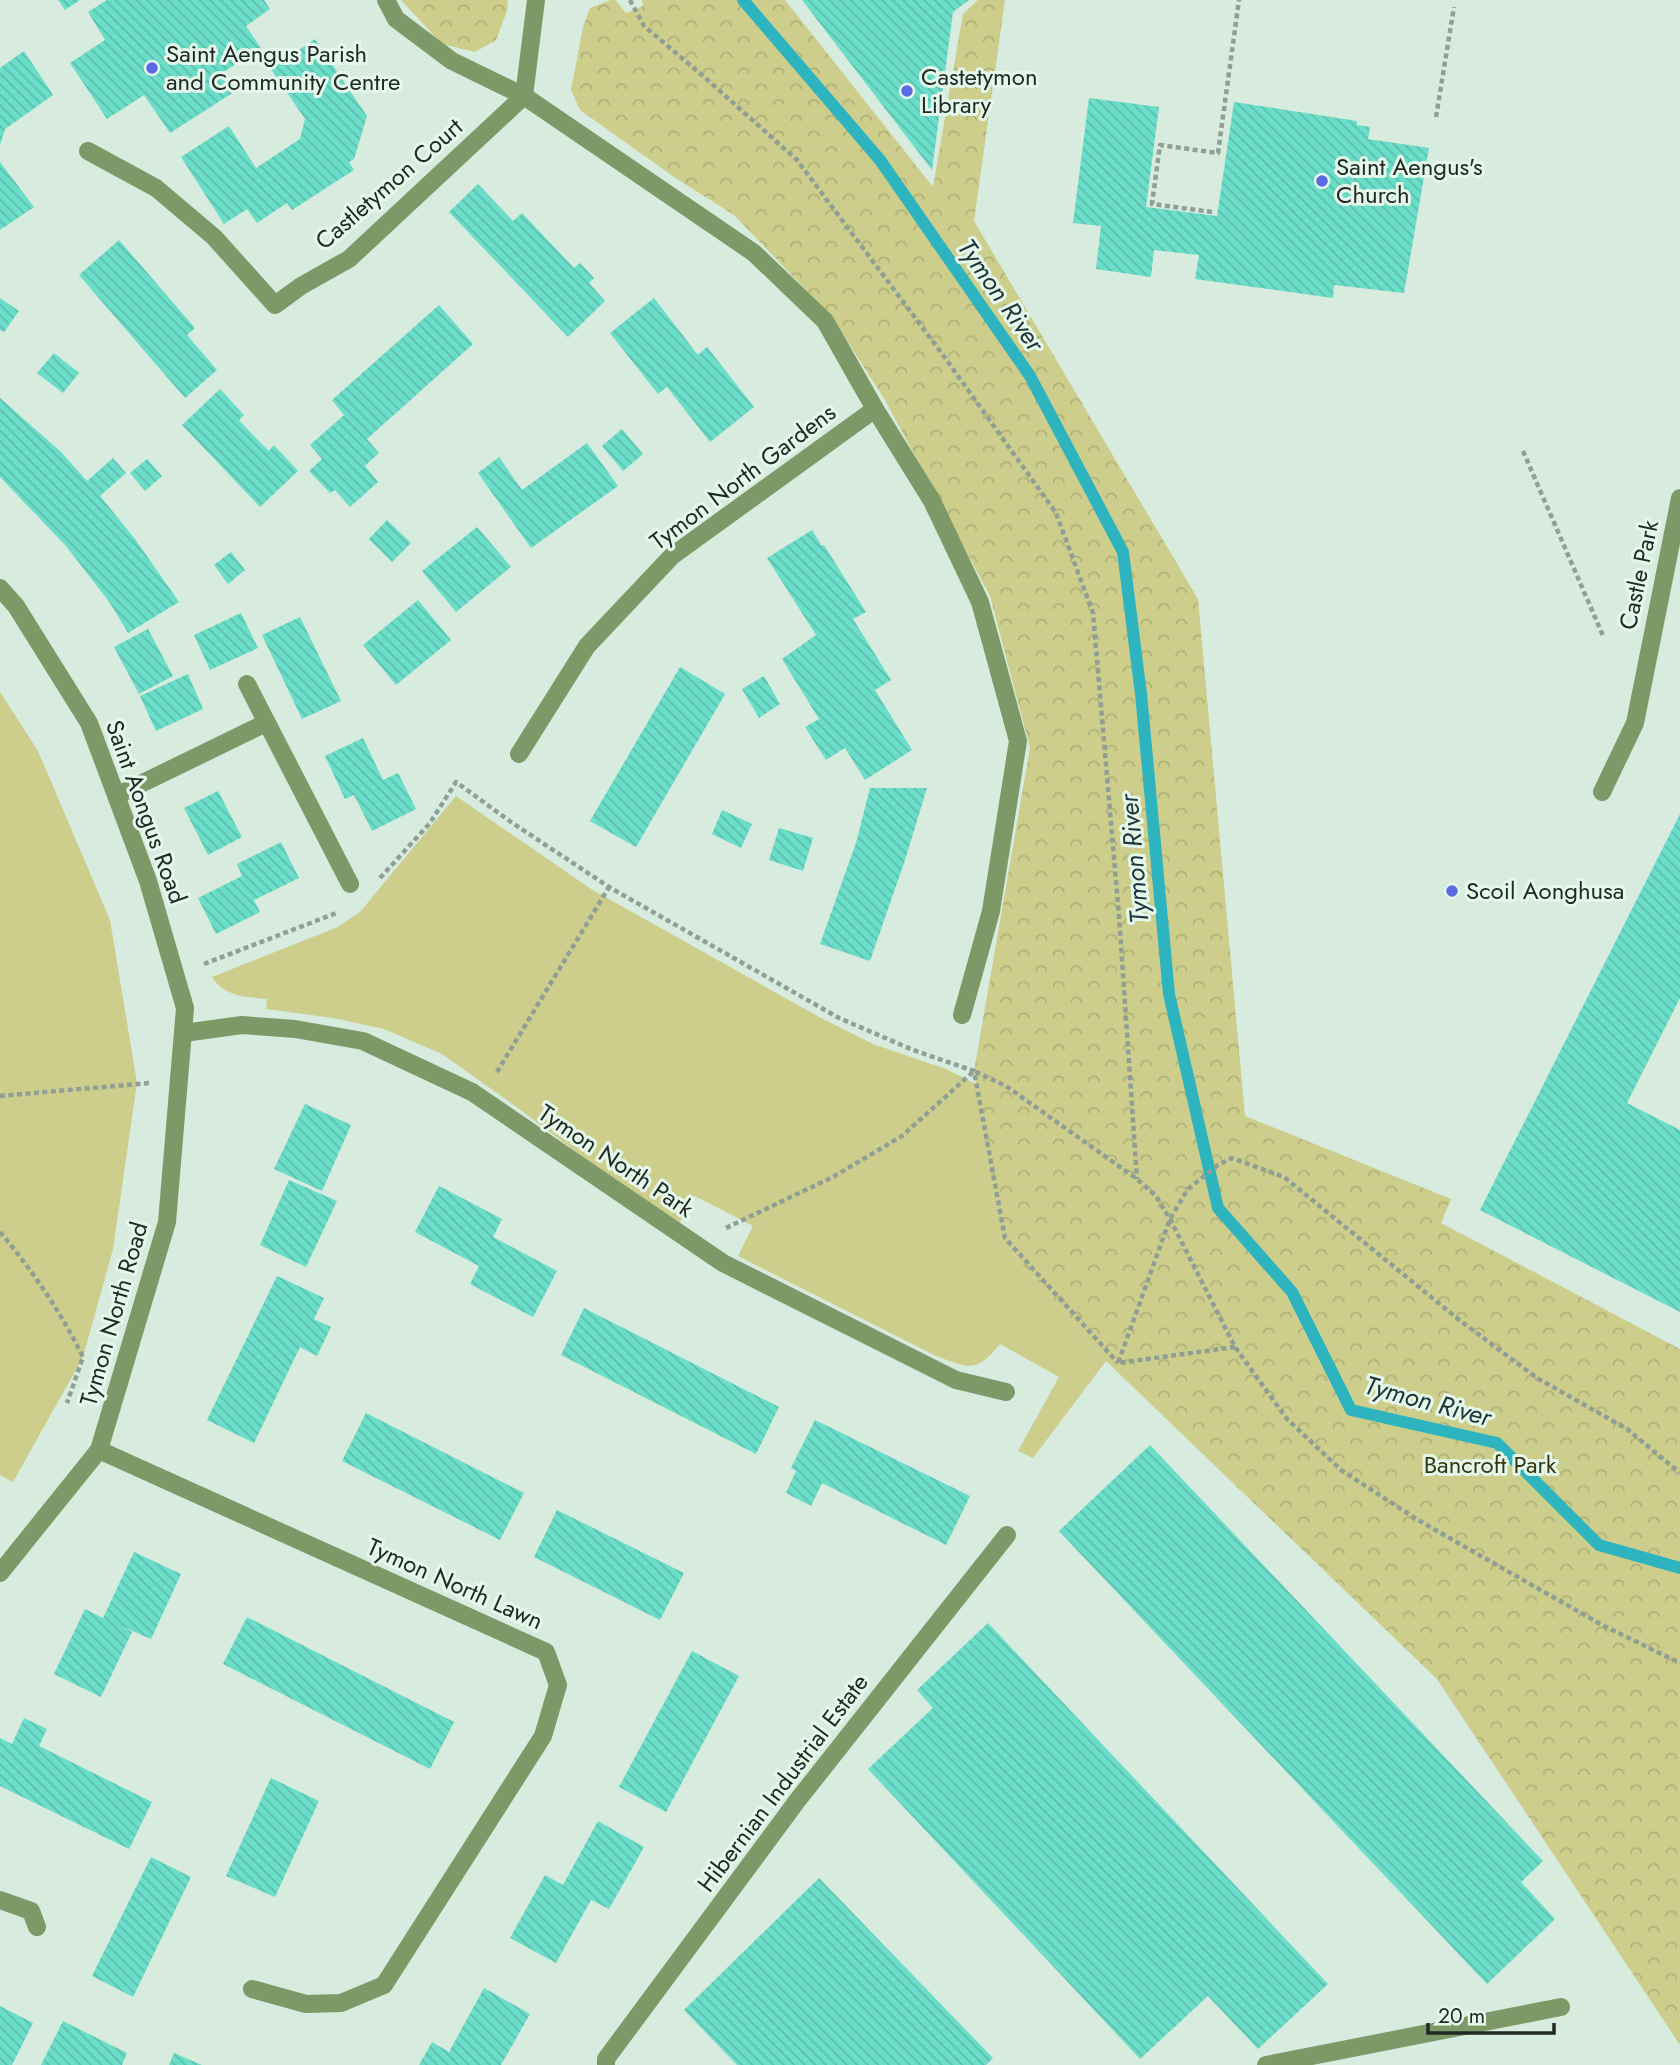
<svg xmlns="http://www.w3.org/2000/svg" width="1680" height="2065" viewBox="0 0 1680 2065" font-family="Jost,sans-serif">
  <style>
    .green { fill: #cdce8b }
    .park { fill: url(#park-crowns) }
    .lines { fill: none; stroke-linecap: round; stroke-linejoin: round }
    .stream { stroke: #2db4bf; stroke-width: 12 }
    .building { fill: url(#building-back-hatch) }
    .path { stroke: #8f9f95; stroke-width: 4.5; stroke-dasharray: 5 3.5; stroke-linecap: butt }
    .minor { stroke: #7d9968; stroke-width: 18 }
    .poi-dot { fill: #5a6ae1; stroke: #e4f9eb; stroke-width: 2.5 }
    .labels { text-anchor: middle; stroke-width: 6; stroke-linejoin: round; paint-order: stroke }
    .poi-label { font-size: 24px; fill: #212924; stroke: #e4f9eb; text-anchor: start }
    .street-label { font-size: 24px; fill: #212924; stroke: #e4f9eb }
    .park-label { font-size: 24px; fill: #363610; stroke: #e4f9eb }
    .water-label { font-size: 26px; font-style: italic; fill: #203638; stroke: #e4f9eb }
  </style>
  <defs>
    <pattern id="park-crowns" width="20" height="18" patternUnits="userSpaceOnUse" patternTransform="scale(1.75)"><rect width="20" height="18" fill="#cdce8b"/><path d="M2 6a3 3 0 1 1 6 0M12 15a3 3 0 1 1 6 0" fill="none" stroke="#b0b178"/></pattern>
    <pattern id="building-back-hatch" width="6" height="6" patternUnits="userSpaceOnUse" patternTransform="scale(1.75)"><rect width="6" height="6" fill="#6adec8"/><path d="M-1 5l2 2M0 0l6 6M5-1l2 2" fill="none" stroke="#5cbeac"/></pattern>
  </defs>
  <rect width="100%" height="100%" fill="#d7ebde"/>
  <g class="green">
    <path d="M0 692 38 751 110 920 137 1083 113 1249 83 1357 13 1482 0 1475Z"/>
    <path d="M456 796 591 889 821 1018 873 1044 946 1069 976 1084 999 1238 1106 1361 1033 1458 1018 1451 1059 1377 1000 1344C975 1374 970 1368 936 1356L738 1256 753 1226 695 1196 679 1223 579 1154 518 1108 442 1054 384 1029 333 1018 266 1009 267 999C245 997 224 996 212 977L338 927 360 912Z"/>
  </g>
  <g class="park">
    <path d="M401 0H508L507 11 496 40 475 52 442 44Z"/>
    <path d="M611 0H615L626 13 643 6 642 0H785L933 187 963 14 978 0H1005L974 221 1198 599 1245 1116 1451 1199 1441 1223 1680 1349V2045L1437 1679 1106 1361 999 1238 974 1071 1030 748 990 596 885 400 831 316 734 215 674 177 580 110 571 90 583 27 590 8Z"/>
  </g>
  <g class="lines">
    <path class="stream" d="M743 0 880 160 1030 376 1123 552 1141 694 1169 994 1218 1208 1292 1292 1351 1410 1497 1443 1599 1545 1680 1568"/>
  </g>
  <g class="building">
    <path d="M58 0H80L65 10Z"/>
    <path d="M107 0H264L270 9 246 26 261 48 222 73 234 92 170 133 144 95 107 119 70 63 105 40 88 12Z"/>
    <path d="M802 0H969L953 12 932 170Z"/>
    <path d="M315 39 367 116 354 159 349 162 354 170 292 210 287 203 257 223 247 209 224 224 181 157 229 126 256 168 300 139 305 119 271 69Z"/>
    <path d="M24 51 53 95 5 129 0 145V68Z"/>
    <path d="M1089 98 1159 107 1146 207 1217 216 1234 102 1357 121V125L1370 127 1368 139 1429 148 1404 293 1334 285 1333 298 1195 279 1199 255 1154 250 1151 277 1096 269 1101 226 1073 223Z"/>
    <path d="M0 162 34 207 0 230Z"/>
    <path d="M478 184 513 221 522 213 574 268 580 263 594 278 589 283 605 301 568 337 449 212Z"/>
    <path d="M119 240 195 328 187 335 217 370 185 398 79 275Z"/>
    <path d="M0 298 19 311 4 332 0 330Z"/>
    <path d="M654 298 698 355 707 347 754 407 710 442 667 387 658 394 610 333Z"/>
    <path d="M439 305 473 344 367 439 379 453 365 466 378 482 350 507 335 490 330 493 309 471 322 459 310 445 344 415 332 400Z"/>
    <path d="M54 353 79 373 63 393 37 373Z"/>
    <path d="M220 389 244 415 239 420 251 433 269 451 274 445 298 471 260 507 182 425Z"/>
    <path d="M0 398 61 452 87 481 113 458 126 473 100 496 135 539 179 602 128 633 110 603 66 546 0 477Z"/>
    <path d="M622 429 643 454 623 471 602 446Z"/>
    <path d="M587 443 618 486 531 548 478 473 499 457 522 490Z"/>
    <path d="M147 459 162 476 145 491 130 473Z"/>
    <path d="M387 520 411 543 392 562 369 539Z"/>
    <path d="M477 527 511 567 456 612 422 571Z"/>
    <path d="M812 530 822 546 824 545 866 612 853 619 891 680 875 690 912 750 865 780 845 748 826 760 805 727 819 719 782 659 816 635 767 558Z"/>
    <path d="M231 552 245 570 228 584 214 565Z"/>
    <path d="M418 600 451 640 396 685 363 645Z"/>
    <path d="M241 613 258 648 210 670 194 635Z"/>
    <path d="M300 617 341 701 302 719 262 635Z"/>
    <path d="M148 629 173 676 139 694 114 647Z"/>
    <path d="M680 667 725 694 636 847 590 821Z"/>
    <path d="M188 674 203 709 156 731 140 696Z"/>
    <path d="M764 676 780 704 759 718 742 689Z"/>
    <path d="M363 738 383 780 398 773 416 809 372 831 354 795 345 799 325 756Z"/>
    <path d="M870 788H927L905 860 870 961 820 944 856 843Z"/>
    <path d="M218 791 242 837 208 855 184 808Z"/>
    <path d="M722 810 752 824 741 848 712 834Z"/>
    <path d="M1680 814V998L1627 1103 1680 1130V1312L1480 1210Z"/>
    <path d="M779 828 813 838 803 871 769 860Z"/>
    <path d="M281 842 299 878 254 900 260 912 216 934 198 898 242 876 237 864Z"/>
    <path d="M305 1104 351 1125 322 1191 274 1169Z"/>
    <path d="M289 1180 337 1201 306 1267 260 1245Z"/>
    <path d="M439 1186 502 1219 493 1237 557 1271 533 1317 470 1284 479 1266 415 1232Z"/>
    <path d="M277 1276 324 1298 314 1319 331 1327 317 1356 300 1347 254 1443 207 1420Z"/>
    <path d="M584 1308 779 1407 756 1454 561 1355Z"/>
    <path d="M366 1413 524 1493 500 1540 342 1461Z"/>
    <path d="M815 1420 970 1496 946 1545 822 1483 811 1506 786 1493 796 1471 791 1468Z"/>
    <path d="M1150 1445 1543 1861 1521 1882 1555 1919 1487 1984 1059 1531Z"/>
    <path d="M557 1510 684 1573 660 1620 534 1557Z"/>
    <path d="M134 1552 181 1574 151 1639 121 1626 132 1632 101 1697 54 1674 85 1609 103 1618Z"/>
    <path d="M247 1617 454 1722 430 1769 223 1664Z"/>
    <path d="M988 1623 1328 1984 1258 2049 1208 1996 1140 2059 868 1769 933 1708 917 1690Z"/>
    <path d="M692 1651 739 1676 666 1812 619 1787Z"/>
    <path d="M24 1718 47 1729 39 1746 152 1802 129 1849 0 1786V1738L12 1744Z"/>
    <path d="M271 1778 319 1801 275 1897 226 1876Z"/>
    <path d="M598 1821 644 1847 609 1909 591 1900 556 1963 510 1938 545 1875 563 1885Z"/>
    <path d="M151 1857 191 1877 133 1997 92 1976Z"/>
    <path d="M819 1878 993 2058 986 2065H737L684 2010Z"/>
    <path d="M484 1988 530 2014 501 2065H419L432 2042 449 2052Z"/>
    <path d="M0 2006 33 2023 12 2065H0Z"/>
    <path d="M63 2021 127 2053 122 2065H41Z"/>
    <path d="M174 2053 202 2065H169Z"/>
  </g>
  <g class="lines">
    <g class="path">
      <path d="M630 0 644 26 702 75 797 160 943 355 1056 513 1093 613 1119 916 1137 1179"/>
      <path d="M1436 117 1454 7"/>
      <path d="M1212 212 1152 204 1160 145 1218 153 1239 0"/>
      <path d="M1523 451 1604 638"/>
      <path d="M380 878 430 823 456 782 511 822 609 887 839 1018 913 1050 974 1071 1005 1238 1118 1363"/>
      <path d="M204 964 339 912"/>
      <path d="M497 1072 609 887"/>
      <path d="M0 1096 149 1083"/>
      <path d="M726 1228 833 1177 902 1136 974 1071 1006 1086 1137 1179 1156 1196 1170 1219 1235 1347 1287 1419 1341 1470 1418 1520 1602 1625 1680 1663"/>
      <path d="M0 1232C32 1270 61 1312 83 1357L67 1403"/>
      <path d="M1235 1347 1118 1363 1170 1219 1188 1189 1218 1165 1232 1158 1284 1177 1458 1319 1537 1378 1627 1429 1680 1473"/>
    </g>
    <g class="minor">
      <path d="M386 0 396 19 452 61 524 96 754 253 825 321 875 409 932 501 980 602 1018 741 991 911 962 1015"/>
      <path d="M88 151 156 188 214 237 275 305 301 286 349 259 524 96 536 0"/>
      <path d="M0 588 16 606 89 723 148 881 185 1008 167 1222 99 1450 0 1573"/>
      <path d="M247 684 350 884"/>
      <path d="M519 754 587 646 672 556 875 409"/>
      <path d="M1602 792 1635 723 1680 498"/>
      <path d="M118 795 266 723"/>
      <path d="M184 1033 242 1025 295 1029 363 1041 472 1092 723 1263 956 1380 1006 1392"/>
      <path d="M99 1450 546 1652 558 1685 543 1736 384 1985 341 2003 306 2004 252 1989"/>
      <path d="M0 1900 31 1911 37 1927"/>
      <path d="M606 2065V2059L797 1801 1007 1535"/>
      <path d="M1266 2065 1561 2007"/>
    </g>
  </g>
  <g class="poi-dot">
    <circle cx="152" cy="68" r="7"/>
    <circle cx="907" cy="91" r="7"/>
    <circle cx="1322" cy="181" r="7"/>
    <circle cx="1452" cy="891" r="7"/>
  </g>
  <g class="labels">
    <g class="poi-label">
      <text x="166" y="62">Saint Aengus Parish<tspan x="166" dy="28">and Community Centre</tspan></text>
      <text x="921" y="85">Castetymon<tspan x="921" dy="28">Library</tspan></text>
      <text x="1336" y="175">Saint Aengus's<tspan x="1336" dy="28">Church</tspan></text>
      <text x="1466" y="899">Scoil Aonghusa</text>
    </g>
    <g class="street-label">
      <text transform="translate(389 184) rotate(-41)" y="8">Castletymon Court</text>
      <text transform="translate(743 477) rotate(-37)" y="8">Tymon North Gardens</text>
      <text transform="translate(1639 575) rotate(-78)" y="8">Castle Park</text>
      <text transform="translate(146 812) rotate(70)" y="8">Saint Aongus Road</text>
      <text transform="translate(616 1161) rotate(34)" y="8">Tymon North Park</text>
      <text transform="translate(114 1314) rotate(-74)" y="8">Tymon North Road</text>
      <text transform="translate(455 1584) rotate(24)" y="8">Tymon North Lawn</text>
      <text transform="translate(783 1783) rotate(-53)" y="8">Hibernian Industrial Estate</text>
    </g>
    <g class="park-label">
      <text x="1490" y="1473">Bancroft Park</text>
    </g>
    <g class="water-label">
      <text transform="translate(1001 295) rotate(55)" y="9">Tymon River</text>
      <text transform="translate(1134 859) rotate(-95)" y="9">Tymon River</text>
      <text transform="translate(1428 1401) rotate(15)" y="9">Tymon River</text>
    </g>
  </g>
  <path d="M1428 2023v10h126v-10" fill="none" stroke="#212924" stroke-width="3.5"/>
  <text x="1438" y="2023" font-size="21" fill="#212924" stroke="#e4f9eb" stroke-width="5" paint-order="stroke">20 m</text>
</svg>
